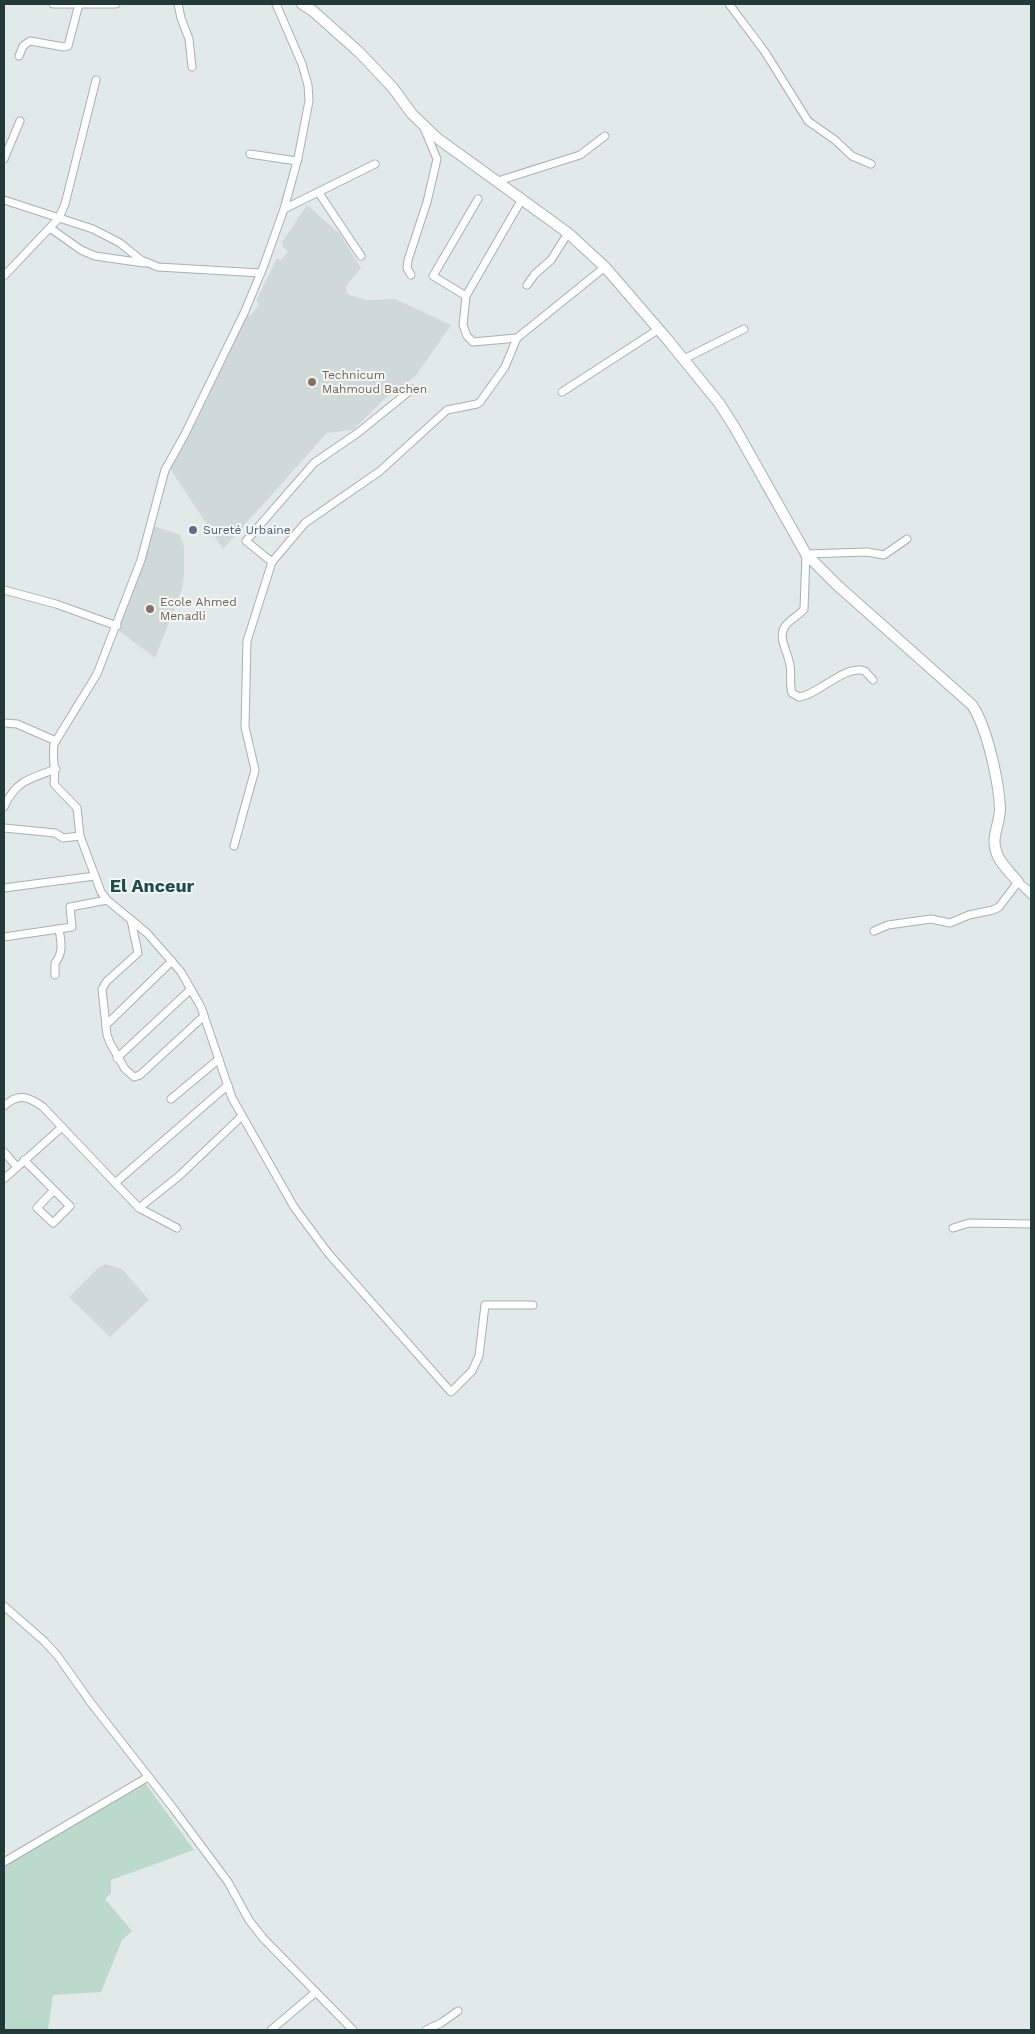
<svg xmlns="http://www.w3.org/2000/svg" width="1035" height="2034" viewBox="0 0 1035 2034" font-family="'Work Sans',sans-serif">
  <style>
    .built { fill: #cfdad8 }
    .green { fill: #bbdacb }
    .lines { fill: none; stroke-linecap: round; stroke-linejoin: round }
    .street-casing { stroke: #a4b2b0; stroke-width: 9 }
    .secondary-casing { stroke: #a0b5b3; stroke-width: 12 }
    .street { stroke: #fff; stroke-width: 7 }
    .secondary { stroke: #fff; stroke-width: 10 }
    .education-dot { fill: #8d6e63; stroke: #f1f7f5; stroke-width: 2 }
    .service-dot { fill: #5c6f8a; stroke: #f1f7f5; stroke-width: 2 }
    .labels { text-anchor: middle; stroke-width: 4; stroke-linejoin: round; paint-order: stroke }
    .education-label { font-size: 12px; fill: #785e54; stroke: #f1f7f5; text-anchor: start }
    .service-label { font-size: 12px; fill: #4e5e75; stroke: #f1f7f5; text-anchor: start }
    .district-label { font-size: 18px; font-weight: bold; fill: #1f4b4a; stroke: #f1f7f5 }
  </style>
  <rect width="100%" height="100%" fill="#e1eae8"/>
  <g class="built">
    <path d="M307 205 340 234 361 268 346 286 347 294 366 300 395 299 451 325 417 374 399 391 395 389 353 430 327 433 223 549 169 467 176 459 194 426 247 316 251 315 259 304 256 301 277 258 281 260 288 251 283 247 282 242Z"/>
    <path d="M154 526 180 535 184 546V574L182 589 155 658 118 630 142 569Z"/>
    <path d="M105 1264 122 1269 149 1300 110 1337 69 1297 98 1268Z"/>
  </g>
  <path class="green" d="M145 1783 194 1850 111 1880V1893L105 1899 132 1931 122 1940 101 1992 53 1995 48 2030H4V1866Z"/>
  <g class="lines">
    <g class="street-casing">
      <g id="street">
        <path d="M53 4H116"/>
        <path d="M178 4 181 18 189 39 192 67"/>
        <path d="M276 4 302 64 308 85 309 101 298 158 284 209 264 265 245 311 185 434 165 470 141 560 97 674 54 744C52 758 56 770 54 784L77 808 80 836 101 892 107 900 147 933 181 972 201 1007 232 1098 294 1207 328 1253 451 1392 472 1371 479 1356 485 1305H533"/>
        <path d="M729 4 765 52 808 121 835 140 852 156 871 164"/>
        <path d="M19 56 23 46 30 41 64 47 68 46 79 4"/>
        <path d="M250 154 297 161"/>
        <path d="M4 159 20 121"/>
        <path d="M498 181 580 155 605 136"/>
        <path d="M319 193 361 256"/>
        <path d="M4 200 93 229 120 243 141 260 158 267 261 273"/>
        <path d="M284 209 375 164"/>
        <path d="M50 228 81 250 95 256 144 263"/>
        <path d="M411 275 407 268 408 260 427 202 437 159 424 128"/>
        <path d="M4 276 59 218 65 204 96 80"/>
        <path d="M527 285 535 274 551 260 568 233"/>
        <path d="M466 296 433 276 478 199"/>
        <path d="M517 338 473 342 467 336 463 325 466 296 522 199"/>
        <path d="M684 359 744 329"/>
        <path d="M412 389 359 432 314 463 246 541 272 562 305 523 380 471 447 410 477 404 480 402 505 367 517 338 605 267"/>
        <path d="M562 392 659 329"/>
        <path d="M4 590 56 604 117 626"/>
        <path d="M873 680 865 671C845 664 818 695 799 697L792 693C789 684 792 675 790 666 789 654 778 639 784 628 788 620 799 616 804 609L806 554 867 552 884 555 907 539"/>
        <path d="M4 723 17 724 56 741"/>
        <path d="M4 807C15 781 31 778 56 769"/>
        <path d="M4 828 55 833 63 838 80 836"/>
        <path d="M234 846 255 770 245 727 247 641 272 562"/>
        <path d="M4 888 95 876"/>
        <path d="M1031 892 1018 882 1031 895"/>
        <path d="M131 920 138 953 107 981 102 989 107 1035 110 1043 125 1069 134 1077 140 1075 204 1016"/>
        <path d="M874 931 888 925 931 919 950 923 969 915 993 910 999 907 1018 882"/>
        <path d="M4 937 72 927 70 907 107 900"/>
        <path d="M55 975V963C64 952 61 942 59 929"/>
        <path d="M106 1025 172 961"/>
        <path d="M117 1058 191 989"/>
        <path d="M171 1099 219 1059"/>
        <path d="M4 1106C18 1093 28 1096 43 1107L139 1208 177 1228"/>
        <path d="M4 1152 17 1167"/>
        <path d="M24 1160 70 1206 53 1223 37 1208 54 1190"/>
        <path d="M4 1179 62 1127"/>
        <path d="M115 1183 228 1085"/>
        <path d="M139 1208 179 1176 242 1116"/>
        <path d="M953 1228 969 1223 1031 1224"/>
        <path d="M4 1606 44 1641 57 1655 91 1703 173 1808 228 1882 249 1920 263 1938 353 2030"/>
        <path d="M4 1862 148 1777"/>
        <path d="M271 2030 316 1992"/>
        <path d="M426 2030 441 2023 458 2011"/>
      </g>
    </g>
    <g class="secondary-casing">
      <path id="secondary" d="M302 4 313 11 360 53 393 88 412 114 437 138 568 233 605 267 667 339 719 403 735 428 806 554 837 585 972 705C987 727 999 782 1000 809 1000 823 991 837 996 851 999 863 1011 873 1018 882"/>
    </g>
    <use href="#street" class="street"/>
    <use href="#secondary" class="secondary"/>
  </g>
  <g class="education-dot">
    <circle cx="312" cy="382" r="5"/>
    <circle cx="150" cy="609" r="5"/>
  </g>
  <circle class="service-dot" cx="193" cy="530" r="5"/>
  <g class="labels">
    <g class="education-label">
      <text x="322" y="379">Technicum<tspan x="322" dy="14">Mahmoud Bachen</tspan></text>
      <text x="160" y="606">Ecole Ahmed<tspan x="160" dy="14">Menadli</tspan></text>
    </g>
    <g class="service-label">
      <text x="203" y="534">Sureté Urbaine</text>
    </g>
    <g class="district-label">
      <text x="152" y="892">El Anceur</text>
    </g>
  </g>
  <rect width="1035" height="2034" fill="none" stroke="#223a39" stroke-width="10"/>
</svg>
